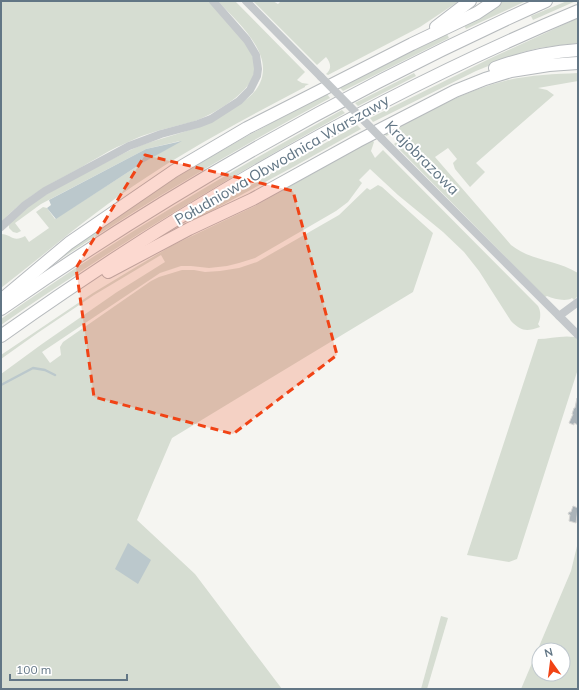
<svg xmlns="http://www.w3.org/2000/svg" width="579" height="690" viewBox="0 0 579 690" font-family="Mulish,sans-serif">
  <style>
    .green { fill: #d6ddd2; fill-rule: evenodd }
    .water { fill: #bbc8cc }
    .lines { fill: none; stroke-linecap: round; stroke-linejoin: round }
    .stream { stroke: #bbc8cc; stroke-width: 2.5 }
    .building { fill: #abb4b9; stroke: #d6d6d4 }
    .highway-casing { stroke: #b6babd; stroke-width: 14 }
    .minor { stroke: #c4c8cb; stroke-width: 8 }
    .highway { stroke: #fff; stroke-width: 12 }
    .minor-bridge { stroke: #c4c8cb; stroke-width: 8 }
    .marked { fill: #f14315; fill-opacity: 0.2; stroke: #f14315; stroke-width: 3; stroke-dasharray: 8 5; stroke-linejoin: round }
    .labels { text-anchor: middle; stroke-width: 4; stroke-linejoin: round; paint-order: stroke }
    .street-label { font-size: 15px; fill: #627685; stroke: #fff }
  </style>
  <rect width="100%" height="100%" fill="#f5f5f1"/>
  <g class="green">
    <path d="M1 1H209C225 17 253 43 255 67 256 91 211 116 192 122 177 126 162 129 148 134 137 137 127 143 117 147 105 153 92 161 80 168 52 183 22 198 1 223Z"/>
    <path d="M218 1H235L305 72 297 80 302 83 309 84 305 86V87C240 121 176 155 116 198 77 226 40 258 1 288V234C11 234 13 243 25 236L29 242 49 228 36 212 43 207 47 208 55 219 139 165 180 141 146 149 41 204 15 223 21 231 17 233 13 232 9 228V225C23 204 61 187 83 174 101 165 119 155 137 147 154 140 172 136 189 130 198 126 207 121 216 116 235 107 262 96 263 70 264 44 234 19 218 1Z"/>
    <path d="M253 1H273L278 4 281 1H459L420 27 328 75 326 74C332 69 331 63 326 57L317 65Z"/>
    <path d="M503 1H526L466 29 464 25Z"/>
    <path d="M567 1H576L533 20 531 16Z"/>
    <path d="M578 18V43L539 48 523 52 476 71 373 122 370 118 491 58Z"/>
    <path d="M447 34 449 38 343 91 339 87Z"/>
    <path d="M414 73 416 76 358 106 355 103Z"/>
    <path d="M578 73V81L538 88 547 90 554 95 476 163 485 172 470 187 455 169 453 163 457 159 448 148 435 157 511 245C533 262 555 259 578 273V296L574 300 572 298C566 302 554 299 547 296L545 297 394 144 403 137 400 134 395 132 386 136 384 133C424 113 464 91 508 80 531 75 555 74 578 73Z"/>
    <path d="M327 94 330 98C236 149 145 203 56 262L55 260C111 218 171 179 233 144 263 127 295 111 327 94Z"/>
    <path d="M342 110 345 113C227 178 112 248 1 325V319C110 242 225 174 342 110Z"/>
    <path d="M357 125 361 129 295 166 191 222 190 221 251 185Z"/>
    <path d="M372 140 374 142 371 151 375 158 383 150 538 306C541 311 541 319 538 324L540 327C526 332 521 331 511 321L479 271 464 252 443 232 398 195 370 169 359 180 362 183 348 202 336 211 255 258 239 263 227 266 209 268 191 266H181L160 273 42 352 50 363 61 355 60 347 63 342 151 281 159 277 182 270H194L205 272 220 271 239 268 257 262 339 215 367 188 370 190 378 185 382 187 433 233 413 292 172 438 137 520 195 574 282 689H1V374L42 344 117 292 165 262 161 255 94 295 39 332 1 359V355L93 293 136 267 173 245 257 205Z"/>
    <path d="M578 334V369L517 559 509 562 467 555 538 339C549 339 562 335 574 337Z"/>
    <path d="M578 542V689H521L571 571ZM539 650H563V674H539Z"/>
    <path d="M441 616 448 618 427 689H421Z"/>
  </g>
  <g class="water">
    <path d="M182 141 139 165 56 219 47 208 51 205 49 200 146 149Z"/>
    <path d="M128 543 151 560 138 584 115 569Z"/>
  </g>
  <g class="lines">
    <path class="stream" d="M1 385 33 368 45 370 55 375"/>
  </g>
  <g class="building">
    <path d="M577 398 578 425 574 423V425L569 423 573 414H572L574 408H575Z"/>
    <path d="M573 506 578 508 576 523 569 521 570 515 568 514 569 512H571Z"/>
  </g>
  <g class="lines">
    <g class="highway-casing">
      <g id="highway">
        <path d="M436 27 470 1"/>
        <path d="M495 68C522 58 550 52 578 50"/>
        <path d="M108 272 189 229 253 199 358 141 455 91 485 79 511 71 549 65 578 63"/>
        <path d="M1 300 69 243 174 171 247 128 412 44 477 13 495 1"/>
        <path d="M1 309C173 189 355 87 546 1"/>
        <path d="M1 336C181 208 375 96 578 11"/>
      </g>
    </g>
    <g class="minor">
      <path d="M246 1 321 77"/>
      <path d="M382 139 578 335"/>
      <path d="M1 227 25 205 45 191 129 146 161 134 198 124 211 119 239 101 250 90 257 76 258 69 256 55 247 40 213 1"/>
      <path d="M559 316 578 302"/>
    </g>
    <use href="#highway" class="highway"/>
    <path class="minor-bridge" d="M321 77 382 139"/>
  </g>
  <path class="marked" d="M145 155 293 191 337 355 233 434 94 397 76 268Z"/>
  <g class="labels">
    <g class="street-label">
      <text transform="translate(422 158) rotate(45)" y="5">Krajobrazowa</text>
      <text transform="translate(282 160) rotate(-30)" y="5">Południowa Obwodnica Warszawy</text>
    </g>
  </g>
  <rect width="579" height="690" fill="none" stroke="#627685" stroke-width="4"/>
  <g transform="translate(551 662) rotate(346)"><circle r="19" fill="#ffffff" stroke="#c0c8ce"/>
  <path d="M0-3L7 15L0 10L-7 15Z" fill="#f14315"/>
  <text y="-6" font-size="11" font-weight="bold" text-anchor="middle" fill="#627685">N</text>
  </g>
  <path d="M10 674v6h117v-6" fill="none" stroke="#627685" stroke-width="2"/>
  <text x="16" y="674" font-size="12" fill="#627685" stroke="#ffffff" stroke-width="3" paint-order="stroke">100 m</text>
</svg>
